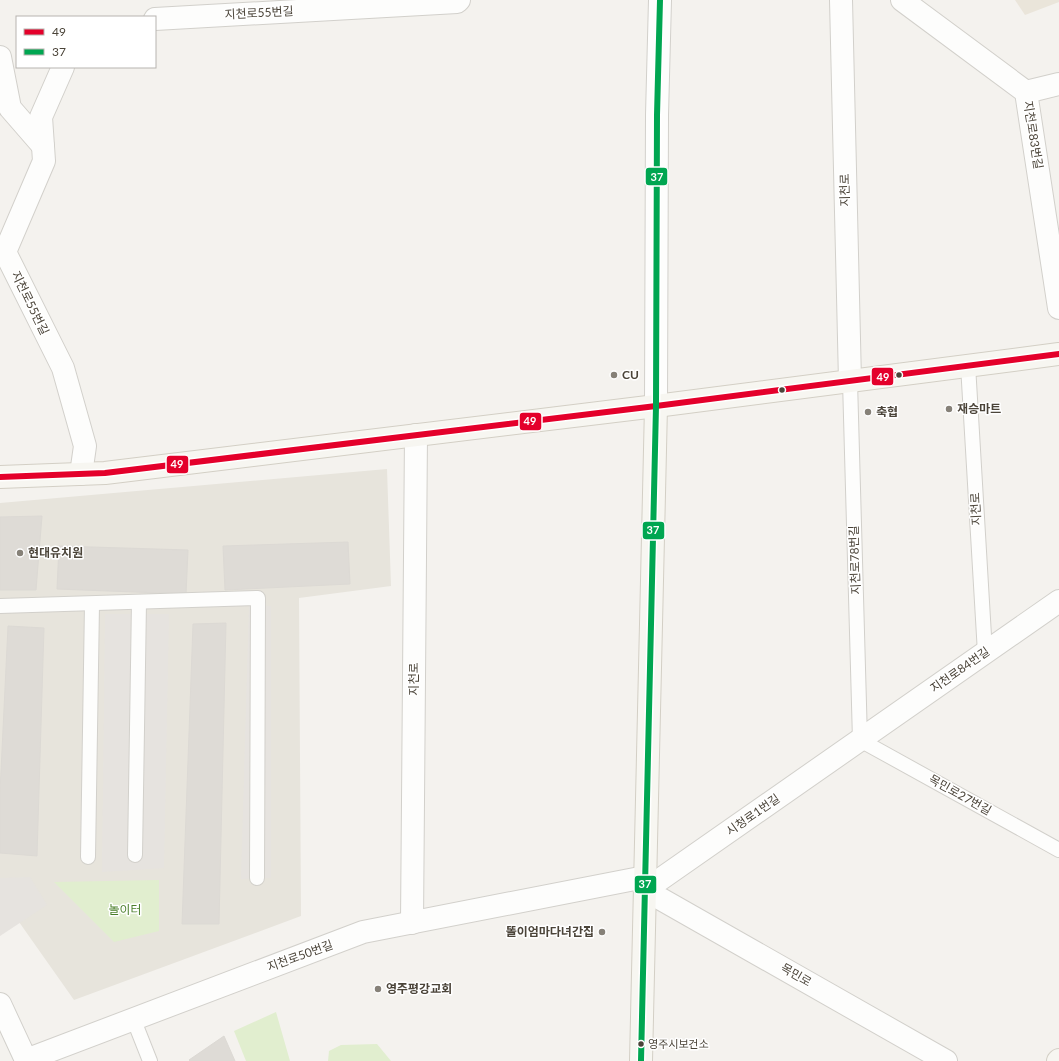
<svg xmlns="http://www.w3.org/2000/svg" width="1059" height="1061" viewBox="0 0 1059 1061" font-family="Lato,'Noto Sans KR',sans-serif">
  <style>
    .residential { fill: #e7e4dc }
    .education { fill: #eae5da }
    .green { fill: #e1eecf }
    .parking { fill: #e6e3df }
    .building { fill: #dedbd6; stroke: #dcd9d4 }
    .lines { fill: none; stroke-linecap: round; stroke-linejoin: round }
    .service-casing { stroke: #d2d0cb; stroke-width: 16 }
    .minor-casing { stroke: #d2d0cb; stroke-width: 24 }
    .secondary-casing { stroke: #d3cfc5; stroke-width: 24 }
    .service { stroke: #fdfdfc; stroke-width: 14 }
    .minor { stroke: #fdfdfc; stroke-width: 22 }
    .secondary { stroke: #f7f6f1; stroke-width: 22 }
    .bus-1-casing { stroke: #fff; stroke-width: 9 }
    .bus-2-casing { stroke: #fff; stroke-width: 9 }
    .bus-1 { stroke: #e4002b; stroke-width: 6 }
    .bus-2 { stroke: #00a651; stroke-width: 6 }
    .poi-dot { fill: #868178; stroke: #fff; stroke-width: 1.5 }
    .bus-dot { fill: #4b4439; stroke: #fff; stroke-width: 1.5 }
    .labels { text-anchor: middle; stroke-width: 3; stroke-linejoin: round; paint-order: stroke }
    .bus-label { font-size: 11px; fill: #4b4439; stroke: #fff; text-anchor: start }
    .street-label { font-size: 12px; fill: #4b4439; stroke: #fff }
    .poi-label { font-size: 12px; font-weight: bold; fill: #4b4439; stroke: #fff; text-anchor: start }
    .park-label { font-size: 12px; fill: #4a7f2a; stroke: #fff }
    .line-badge { stroke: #fff; stroke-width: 1.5 }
    .badge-label { font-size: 11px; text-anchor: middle; font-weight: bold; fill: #fff }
  </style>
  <rect width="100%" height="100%" fill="#f4f2ee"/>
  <path class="residential" d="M387 469 391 586 299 598 301 916 74 1000 0 895V503Z"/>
  <path class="education" d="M1015 0H1059V2L1025 15Z"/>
  <g class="green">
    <path d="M159 880V931L114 942 54 882Z"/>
    <path d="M276 1012 290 1061H246L234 1031Z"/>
    <path d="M377 1044 391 1061H328L329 1051 341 1045Z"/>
  </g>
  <g class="parking">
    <path d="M249 605 271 606V878L241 879Z"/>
    <path d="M105 614H169L164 868 102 872Z"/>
    <path d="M30 877 47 905 0 936V878Z"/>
  </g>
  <g class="building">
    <path d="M42 516 36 590H0V517Z"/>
    <path d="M348 542 350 584 225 590 223 546Z"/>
    <path d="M59 546 188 550 186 594 57 589Z"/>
    <path d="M226 623 219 924H182L193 624Z"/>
    <path d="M8 626 44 628 37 856 0 853V792Z"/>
    <path d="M224 1036 235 1061H190L189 1060Z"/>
  </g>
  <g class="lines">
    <g class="service-casing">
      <g id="service">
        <path d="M968 365 985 653"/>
        <path d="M850 381 860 740 1059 850"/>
        <path d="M0 606 258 598 257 878"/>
        <path d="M135 855 139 602"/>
        <path d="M88 857 92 604"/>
        <path d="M133 1018 150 1061"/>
      </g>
    </g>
    <g class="minor-casing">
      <g id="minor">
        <path d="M841 0 850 381"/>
        <path d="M902 0 1026 92 1059 308"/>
        <path d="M155 19 457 2 459 0"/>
        <path d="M0 57 10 108 43 146"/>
        <path d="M63 67 41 117 44 161 5 252 63 368 85 446 81 474"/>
        <path d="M1026 92 1059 84"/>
        <path d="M656 406 657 115 660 0"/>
        <path d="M412 923 416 435"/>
        <path d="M0 1004 26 1060 363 932 645 877"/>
        <path d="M946 1061 645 890 1059 601"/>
      </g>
    </g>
    <g class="secondary-casing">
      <g id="secondary">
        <path d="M0 477 105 473 656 406 1059 354"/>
        <path d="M641 1061 656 406"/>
        <path d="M1058 1061 1059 1060"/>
      </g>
    </g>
    <use href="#service" class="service"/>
    <use href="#minor" class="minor"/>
    <use href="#secondary" class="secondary"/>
    <g class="bus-1-casing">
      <path id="bus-1" d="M0 477 105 473 656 406 1059 354"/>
    </g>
    <g class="bus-2-casing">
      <path id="bus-2" d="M641 1061 656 406 657 115 660 0"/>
    </g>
    <use href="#bus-1" class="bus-1"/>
    <use href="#bus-2" class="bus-2"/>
  </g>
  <g class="poi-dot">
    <circle cx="614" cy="375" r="4"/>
    <circle cx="949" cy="409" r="4"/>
    <circle cx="868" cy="412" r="4"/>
    <circle cx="20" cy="553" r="4"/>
    <circle cx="602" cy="932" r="4"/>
    <circle cx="378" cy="989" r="4"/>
  </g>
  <g class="bus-dot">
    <circle cx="899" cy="375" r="3.5"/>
    <circle cx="782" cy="390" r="3.5"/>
    <circle cx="641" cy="1044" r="3.5"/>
  </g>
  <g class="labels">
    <g class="bus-label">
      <text x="648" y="1048">영주시보건소</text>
    </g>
    <g class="street-label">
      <text transform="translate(259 13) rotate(-3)" y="4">지천로55번길</text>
      <text transform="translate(1033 135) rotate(81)" y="4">지천로83번길</text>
      <text transform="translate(845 190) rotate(-91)" y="4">지천로</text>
      <text transform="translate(30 303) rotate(64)" y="4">지천로55번길</text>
      <text transform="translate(976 509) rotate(-93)" y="4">지천로</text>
      <text transform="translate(855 560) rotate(-92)" y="4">지천로78번길</text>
      <text transform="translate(960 670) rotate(-35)" y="4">지천로84번길</text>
      <text transform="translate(414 679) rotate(-90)" y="4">지천로</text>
      <text transform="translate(960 795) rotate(29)" y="4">목민로27번길</text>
      <text transform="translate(753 815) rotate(-35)" y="4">시청로1번길</text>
      <text transform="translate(300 956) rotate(-20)" y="4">지천로50번길</text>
      <text transform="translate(796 975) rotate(30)" y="4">목민로</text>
    </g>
    <g class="poi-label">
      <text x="622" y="379">CU</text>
      <text x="957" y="413">재승마트</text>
      <text x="876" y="416">축협</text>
      <text x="28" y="557">현대유치원</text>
      <text x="594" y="936" text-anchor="end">똘이엄마다녀간집</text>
      <text x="386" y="993">영주평강교회</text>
    </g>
    <g class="park-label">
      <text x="125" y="914">놀이터</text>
    </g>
  </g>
  <g class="line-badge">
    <rect x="645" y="167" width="23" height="19" rx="4" fill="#00a651"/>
    <rect x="871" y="367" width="23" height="19" rx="4" fill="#e4002b"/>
    <rect x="519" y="412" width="23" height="19" rx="4" fill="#e4002b"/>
    <rect x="166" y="455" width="23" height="19" rx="4" fill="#e4002b"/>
    <rect x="642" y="521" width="23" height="19" rx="4" fill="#00a651"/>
    <rect x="634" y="875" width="23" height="19" rx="4" fill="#00a651"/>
  </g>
  <g class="badge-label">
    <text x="657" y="181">37</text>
    <text x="883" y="381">49</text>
    <text x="530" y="425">49</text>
    <text x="177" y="468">49</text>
    <text x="653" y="534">37</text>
    <text x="645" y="888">37</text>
  </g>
  <rect x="16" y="16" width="140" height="52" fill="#ffffff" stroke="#b7b4b0"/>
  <rect x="24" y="29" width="20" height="6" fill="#e4002b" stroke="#b7b4b0"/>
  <text x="52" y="36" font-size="12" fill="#4b4439">49</text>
  <rect x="24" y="49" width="20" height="6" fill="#00a651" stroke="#b7b4b0"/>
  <text x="52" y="56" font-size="12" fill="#4b4439">37</text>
</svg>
